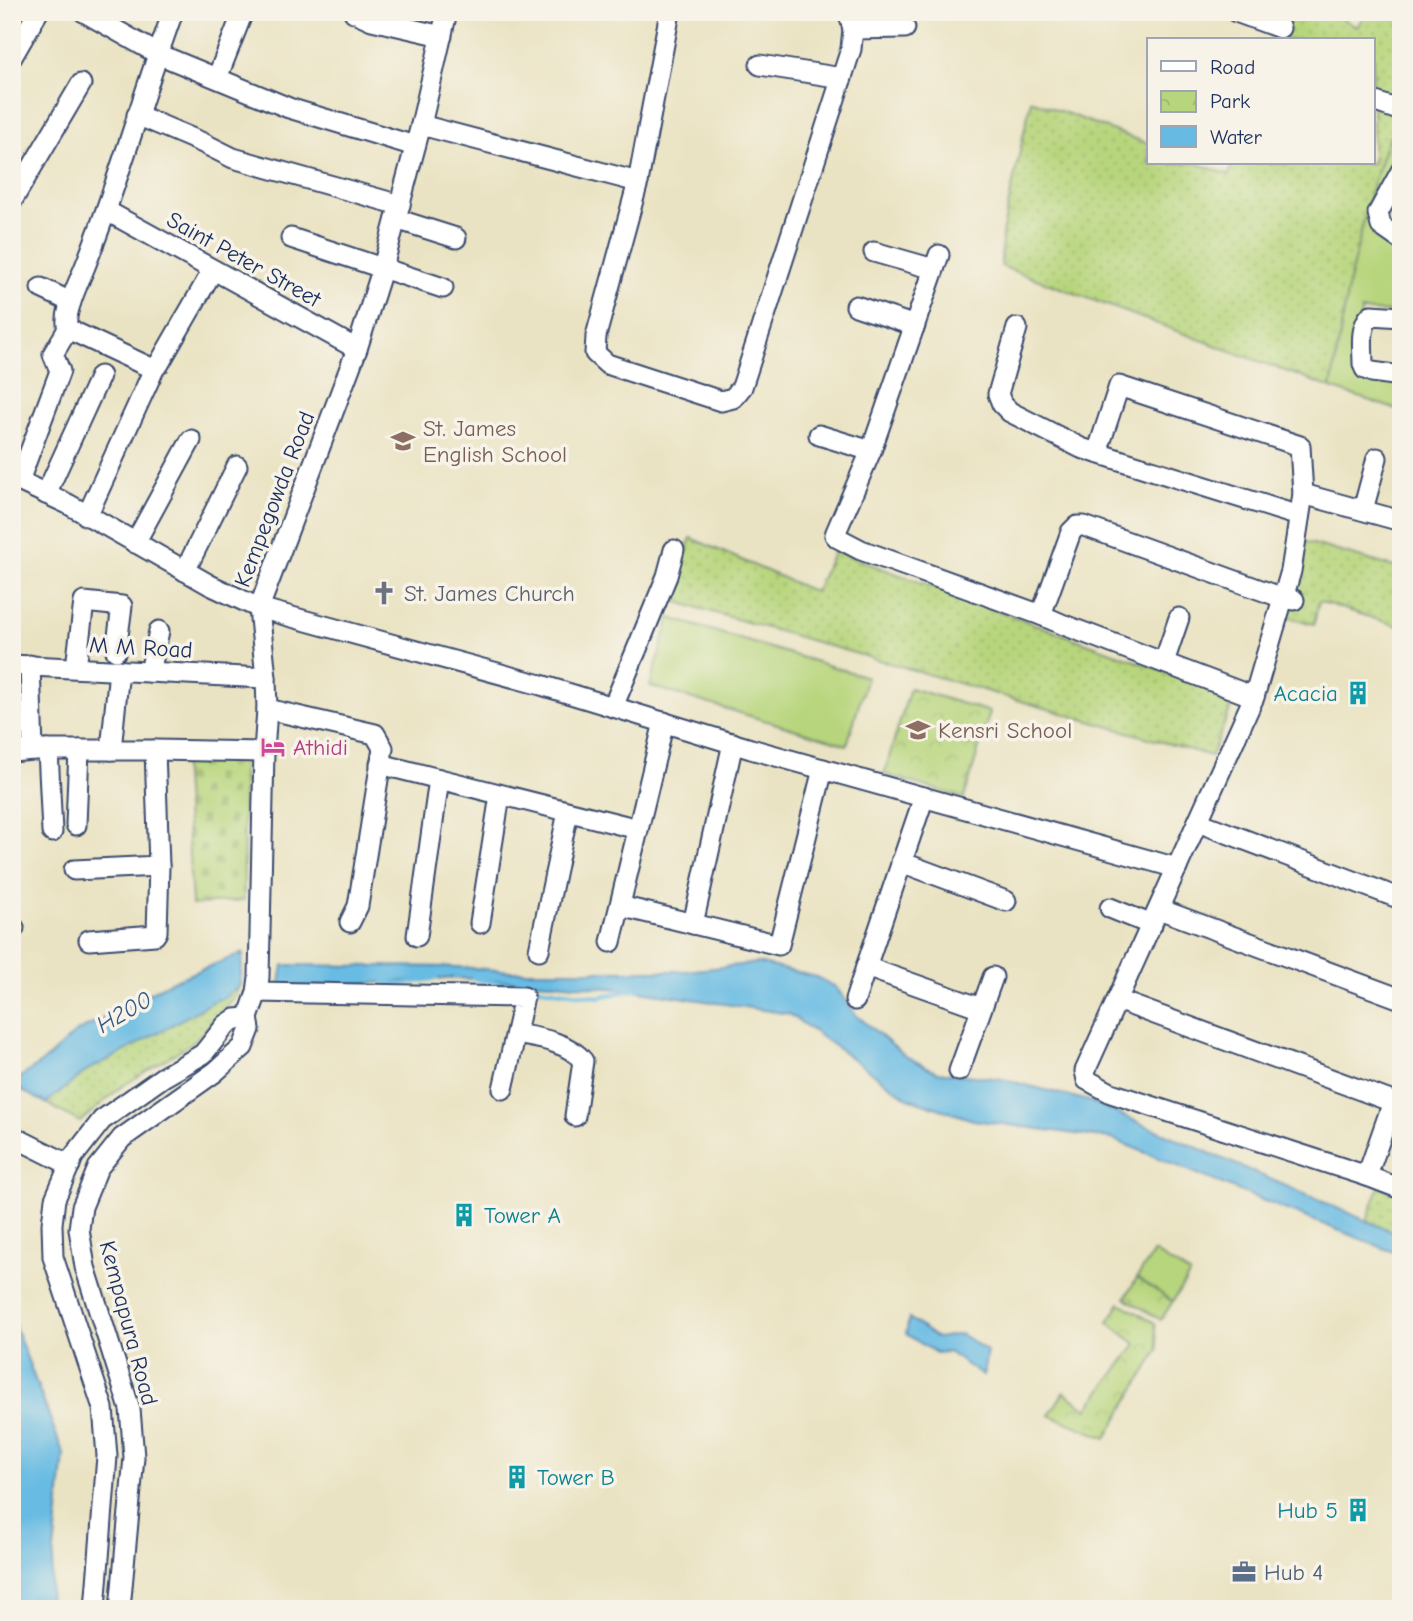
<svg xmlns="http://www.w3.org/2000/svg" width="1413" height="1621" viewBox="0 0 1413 1621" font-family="'Comic Neue',sans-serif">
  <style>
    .grass { fill: url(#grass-dots); stroke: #69826d; stroke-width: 2 }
    .cemetery { fill: url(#cemetery-stones); stroke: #69826d; stroke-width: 2 }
    .park { fill: url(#park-crowns); stroke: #69826d; stroke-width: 2 }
    .garden { fill: #b7d57c; stroke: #69826d; stroke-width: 2 }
    .water { fill: #67bbe3; stroke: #4175a0; stroke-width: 2 }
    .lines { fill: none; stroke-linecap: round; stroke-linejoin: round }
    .stream { stroke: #67bbe3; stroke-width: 4.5 }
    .minor-casing { stroke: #3a4a6d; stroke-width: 23 }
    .minor { stroke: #fff; stroke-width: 19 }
    .labels { text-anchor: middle; stroke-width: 7; stroke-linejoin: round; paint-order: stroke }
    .street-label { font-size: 23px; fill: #1b2f5e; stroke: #f7f3e8 }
    .education-label { font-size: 23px; fill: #785e54; stroke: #f7f3e8; text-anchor: start }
    .worship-label { font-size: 23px; fill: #5b616d; stroke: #f7f3e8; text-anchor: start }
    .culture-label { font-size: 23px; fill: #0d838f; stroke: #f7f3e8; text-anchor: end }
    .hotel-label { font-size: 23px; fill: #b23c85; stroke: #f7f3e8; text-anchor: start }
    .service-label { font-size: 23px; fill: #4e5e75; stroke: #f7f3e8; text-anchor: start }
    .water-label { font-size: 24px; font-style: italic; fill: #325986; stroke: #f7f3e8 }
  </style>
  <defs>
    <pattern id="grass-dots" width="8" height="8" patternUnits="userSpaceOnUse" patternTransform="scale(1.75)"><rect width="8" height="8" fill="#b7d57c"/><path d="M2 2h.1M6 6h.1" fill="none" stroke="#9db76e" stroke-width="1.8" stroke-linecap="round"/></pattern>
    <pattern id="cemetery-stones" width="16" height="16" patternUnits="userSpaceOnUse" patternTransform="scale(1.75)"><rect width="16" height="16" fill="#b7d57c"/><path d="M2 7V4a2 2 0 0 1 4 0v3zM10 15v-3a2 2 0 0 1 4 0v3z" fill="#9db76e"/></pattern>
    <pattern id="park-crowns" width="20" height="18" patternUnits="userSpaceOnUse" patternTransform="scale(1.75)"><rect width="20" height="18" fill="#b7d57c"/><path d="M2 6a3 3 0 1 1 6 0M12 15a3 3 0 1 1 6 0" fill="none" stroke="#9db76e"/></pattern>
  </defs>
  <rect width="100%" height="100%" fill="#f7f3e8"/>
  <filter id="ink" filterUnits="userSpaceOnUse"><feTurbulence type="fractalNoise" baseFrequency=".0143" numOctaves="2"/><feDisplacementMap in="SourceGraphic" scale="14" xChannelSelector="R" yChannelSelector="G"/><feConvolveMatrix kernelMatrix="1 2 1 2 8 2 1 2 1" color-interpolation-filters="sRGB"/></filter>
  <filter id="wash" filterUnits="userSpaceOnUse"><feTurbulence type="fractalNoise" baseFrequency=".00686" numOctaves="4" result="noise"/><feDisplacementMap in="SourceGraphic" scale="28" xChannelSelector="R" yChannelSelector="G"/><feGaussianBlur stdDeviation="1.57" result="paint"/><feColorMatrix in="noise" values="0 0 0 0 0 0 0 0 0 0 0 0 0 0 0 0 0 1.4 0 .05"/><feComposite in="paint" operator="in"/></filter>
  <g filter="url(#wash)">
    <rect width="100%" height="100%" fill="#eae3c3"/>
    <g class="grass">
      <path d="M1265 12H1330L1357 27 1366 12H1401V140L1389 137 1373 183 1349 282 1331 388 1001 266 1002 234 1031 100 1149 144V163H1197L1229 175 1233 163H1373V40H1273L1280 18Z"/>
      <path d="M691 538 815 592 834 551 1235 697 1211 756 667 599Z"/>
      <path d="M1299 540 1401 569V627L1319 601 1314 624 1283 616Z"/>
      <path d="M240 985 235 996 193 1042 121 1087 80 1122 46 1103 89 1069 116 1056 218 999H222Z"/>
      <path d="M1379 1187 1401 1194V1235L1367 1221Z"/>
    </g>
    <path class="cemetery" d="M243 758 244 900 192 905 183 759Z"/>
    <g class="park">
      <path d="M910 688 990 712 964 798 884 774Z"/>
      <path d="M1137 1278 1173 1301 1161 1320 1125 1298Z"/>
      <path d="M1120 1303 1155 1323 1158 1350 1106 1438 1049 1415 1064 1392 1087 1409 1136 1344 1108 1322Z"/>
    </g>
    <g class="garden">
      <path d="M1389 137 1401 140V153H1397L1371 223 1401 248V312L1361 311 1357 376 1401 381V411L1331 388 1349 282 1373 183Z"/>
      <path d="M670 618 867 677 847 745 650 686Z"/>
      <path d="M1154 1252 1190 1274 1173 1301 1137 1278Z"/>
    </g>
    <g class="water">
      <path d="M243 953 240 985 222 999H218L116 1056 89 1069 46 1103 12 1086V1083L45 1060 75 1033 170 982Z"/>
      <path d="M758 963 816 977 836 987 855 1014 905 1056 937 1072 1002 1079 1089 1101 1367 1221 1401 1235V1255L1254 1197 1112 1139 973 1120 908 1098 789 1014 640 991 554 983 453 978 279 989 283 965 459 967 510 971H686Z"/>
      <path d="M909 1318 937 1338 961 1334 987 1351 983 1376 948 1352 936 1353 906 1334Z"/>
      <path d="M12 1319 64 1455 48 1609H12Z"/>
    </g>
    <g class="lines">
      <g class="stream">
        <path d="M474 979 599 997 638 989"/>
        <path d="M384 982 402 984 437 978"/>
      </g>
    </g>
  </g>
  <g filter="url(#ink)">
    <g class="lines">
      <g class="minor-casing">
        <g id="minor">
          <path d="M84 12 158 54 289 108 415 146"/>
          <path d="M173 12C142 96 119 181 86 264 80 280 62 314 68 329L149 367H155L159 364 213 270"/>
          <path d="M354 12 372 20 442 36"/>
          <path d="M670 12 638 182 596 336 595 353 607 364 721 401 733 398 742 387 851 49 853 29 849 14 846 12"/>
          <path d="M1236 12 1280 28"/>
          <path d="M853 29 905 28"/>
          <path d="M12 57 38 12"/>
          <path d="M760 65 842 78"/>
          <path d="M217 78 243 12"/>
          <path d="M1373 101 1401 111"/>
          <path d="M137 115 203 143 233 158 400 205"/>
          <path d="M421 125 638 182"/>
          <path d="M1401 171 1378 213 1381 226 1401 240"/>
          <path d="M12 201 81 84"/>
          <path d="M107 211 357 349"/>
          <path d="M396 219 456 238"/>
          <path d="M291 238 443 288"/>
          <path d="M874 252 934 269"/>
          <path d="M939 255 871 451 836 532 835 535 838 538 861 550 1041 615 1064 625 1254 697"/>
          <path d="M41 288 71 302"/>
          <path d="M856 306 915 326"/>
          <path d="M1401 317 1371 315C1359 327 1363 348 1363 364L1365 369 1372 372 1401 376"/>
          <path d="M1017 328 998 394 1002 404 1010 412 1081 448 1299 516"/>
          <path d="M819 435 871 451"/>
          <path d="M1097 453 1119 386 1300 446 1303 494 1291 571 1254 697 1085 1071 1087 1080 1111 1093 1367 1176 1393 1102"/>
          <path d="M12 478 68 504 210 585 259 608 541 685 751 749 1177 868"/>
          <path d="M19 481 60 371 53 354 68 329"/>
          <path d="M46 494 100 376"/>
          <path d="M1303 494 1401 521"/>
          <path d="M1363 510 1377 458"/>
          <path d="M87 516 155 367"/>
          <path d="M135 543 191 440"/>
          <path d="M185 571 237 466"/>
          <path d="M1041 615 1071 532 1077 526H1084L1283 598 1294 600"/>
          <path d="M1164 662 1179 618"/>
          <path d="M12 665 266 678"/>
          <path d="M30 665 33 750"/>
          <path d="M76 667 84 602 122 606 116 651"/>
          <path d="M150 672 159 631"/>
          <path d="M613 707 667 576 674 550"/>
          <path d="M267 709 375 734 383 748 358 906 350 922"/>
          <path d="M48 750 52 832"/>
          <path d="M111 750 119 670"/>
          <path d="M12 752 33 750H155L264 752"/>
          <path d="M380 764 638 829"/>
          <path d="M924 797 866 967 981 1008"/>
          <path d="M1198 822 1401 899"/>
          <path d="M76 825 79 750"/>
          <path d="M901 862 1006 901"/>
          <path d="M74 870 159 866 155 750"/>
          <path d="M620 906 779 945 823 769"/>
          <path d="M1110 908 1152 925"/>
          <path d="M1159 909 1401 999"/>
          <path d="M480 923 500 795"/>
          <path d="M693 924 733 743"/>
          <path d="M12 928H14"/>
          <path d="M417 936 439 779"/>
          <path d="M89 940 155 935 157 932 159 866"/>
          <path d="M611 942 664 722"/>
          <path d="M539 950 568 812"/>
          <path d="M257 992 524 997 503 1089"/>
          <path d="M855 1000 866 967"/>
          <path d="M1117 1000 1401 1105"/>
          <path d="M516 1034C538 1038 569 1042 583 1061L575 1116"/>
          <path d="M959 1071 993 977"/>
          <path d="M12 1136 70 1165"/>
          <path d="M1367 1176 1401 1189"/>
          <path d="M95 1609 107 1456 103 1408 53 1257 52 1224 55 1199 73 1157 102 1120 163 1077 203 1054 226 1025 235 1019 248 1018"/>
          <path d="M120 1609 134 1457 130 1409 85 1267 79 1229 82 1207 98 1168 122 1138 215 1072 243 1047 250 1029 248 1018 257 992 259 977 264 752 267 709 266 678 259 608 357 349 383 267 421 125 447 12"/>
        </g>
      </g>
      <use href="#minor" class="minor"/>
    </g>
  </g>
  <defs>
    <g id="school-bare" transform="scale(1.89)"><path d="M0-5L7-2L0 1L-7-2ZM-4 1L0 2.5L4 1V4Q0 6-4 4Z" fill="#8d6e63" stroke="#f7f3e8" stroke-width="2.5" paint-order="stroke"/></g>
    <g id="church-bare" transform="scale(1.89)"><path d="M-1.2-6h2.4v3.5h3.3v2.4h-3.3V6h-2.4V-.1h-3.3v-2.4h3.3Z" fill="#6b7280" stroke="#f7f3e8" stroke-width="2.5" paint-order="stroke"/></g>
    <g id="building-bare" transform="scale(1.89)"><path d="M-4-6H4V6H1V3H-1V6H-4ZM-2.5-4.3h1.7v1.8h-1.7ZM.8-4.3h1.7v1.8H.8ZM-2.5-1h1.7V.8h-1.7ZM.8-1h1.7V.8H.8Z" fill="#0f9aa8" stroke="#f7f3e8" stroke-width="2.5" paint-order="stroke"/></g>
    <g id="hotel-bare" transform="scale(1.89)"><path d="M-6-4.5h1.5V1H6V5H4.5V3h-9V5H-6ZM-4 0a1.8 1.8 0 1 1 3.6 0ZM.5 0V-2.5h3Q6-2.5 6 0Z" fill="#d1479c" stroke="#f7f3e8" stroke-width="2.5" paint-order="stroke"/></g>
    <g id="office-bare" transform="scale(1.89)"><path d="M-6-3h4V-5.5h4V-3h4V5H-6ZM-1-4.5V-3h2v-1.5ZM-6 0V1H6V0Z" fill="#5c6f8a" stroke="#f7f3e8" stroke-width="2.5" paint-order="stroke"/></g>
  </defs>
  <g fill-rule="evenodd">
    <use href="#school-bare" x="403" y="441"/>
    <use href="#church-bare" x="384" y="593"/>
    <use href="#building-bare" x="1358" y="693"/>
    <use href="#school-bare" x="918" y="730"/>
    <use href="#hotel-bare" x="273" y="747"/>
    <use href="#building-bare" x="464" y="1215"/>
    <use href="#building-bare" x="517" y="1477"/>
    <use href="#building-bare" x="1358" y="1510"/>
    <use href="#office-bare" x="1244" y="1572"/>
  </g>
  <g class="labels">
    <g class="street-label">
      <text transform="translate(244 259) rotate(29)" y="8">Saint Peter Street</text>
      <text transform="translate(274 499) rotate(-69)" y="8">Kempegowda Road</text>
      <text transform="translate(141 647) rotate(3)" y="8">M M Road</text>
      <text transform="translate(129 1323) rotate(75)" y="8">Kempapura Road</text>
    </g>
    <g class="education-label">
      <text x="423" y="436">St. James<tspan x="423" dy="26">English School</tspan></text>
      <text x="938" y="738">Kensri School</text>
    </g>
    <g class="worship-label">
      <text x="404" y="601">St. James Church</text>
    </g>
    <g class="culture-label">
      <text x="1338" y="701">Acacia</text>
      <text x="484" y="1223" text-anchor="start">Tower A</text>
      <text x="537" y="1485" text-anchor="start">Tower B</text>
      <text x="1338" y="1518">Hub 5</text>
    </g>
    <g class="hotel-label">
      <text x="293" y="755">Athidi</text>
    </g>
    <g class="service-label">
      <text x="1264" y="1580">Hub 4</text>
    </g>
    <g class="water-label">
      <text transform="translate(124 1012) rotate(-30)" y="8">H200</text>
    </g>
  </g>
  <rect width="1413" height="1621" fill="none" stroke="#f7f3e8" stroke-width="42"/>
  <rect x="1147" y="38" width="228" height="126" fill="#f7f3e8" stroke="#9fa5b1" stroke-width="2"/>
  <rect x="1161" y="61" width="35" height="10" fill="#ffffff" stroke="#9fa5b1" stroke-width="2"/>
  <text x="1210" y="74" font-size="21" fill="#1b2f5e">Road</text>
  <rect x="1161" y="91" width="35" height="21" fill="url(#park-crowns)" stroke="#9fa5b1" stroke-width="2"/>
  <text x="1210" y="108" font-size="21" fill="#1b2f5e">Park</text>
  <rect x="1161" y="126" width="35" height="21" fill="#67bbe3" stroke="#9fa5b1" stroke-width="2"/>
  <text x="1210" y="144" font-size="21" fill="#1b2f5e">Water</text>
</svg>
